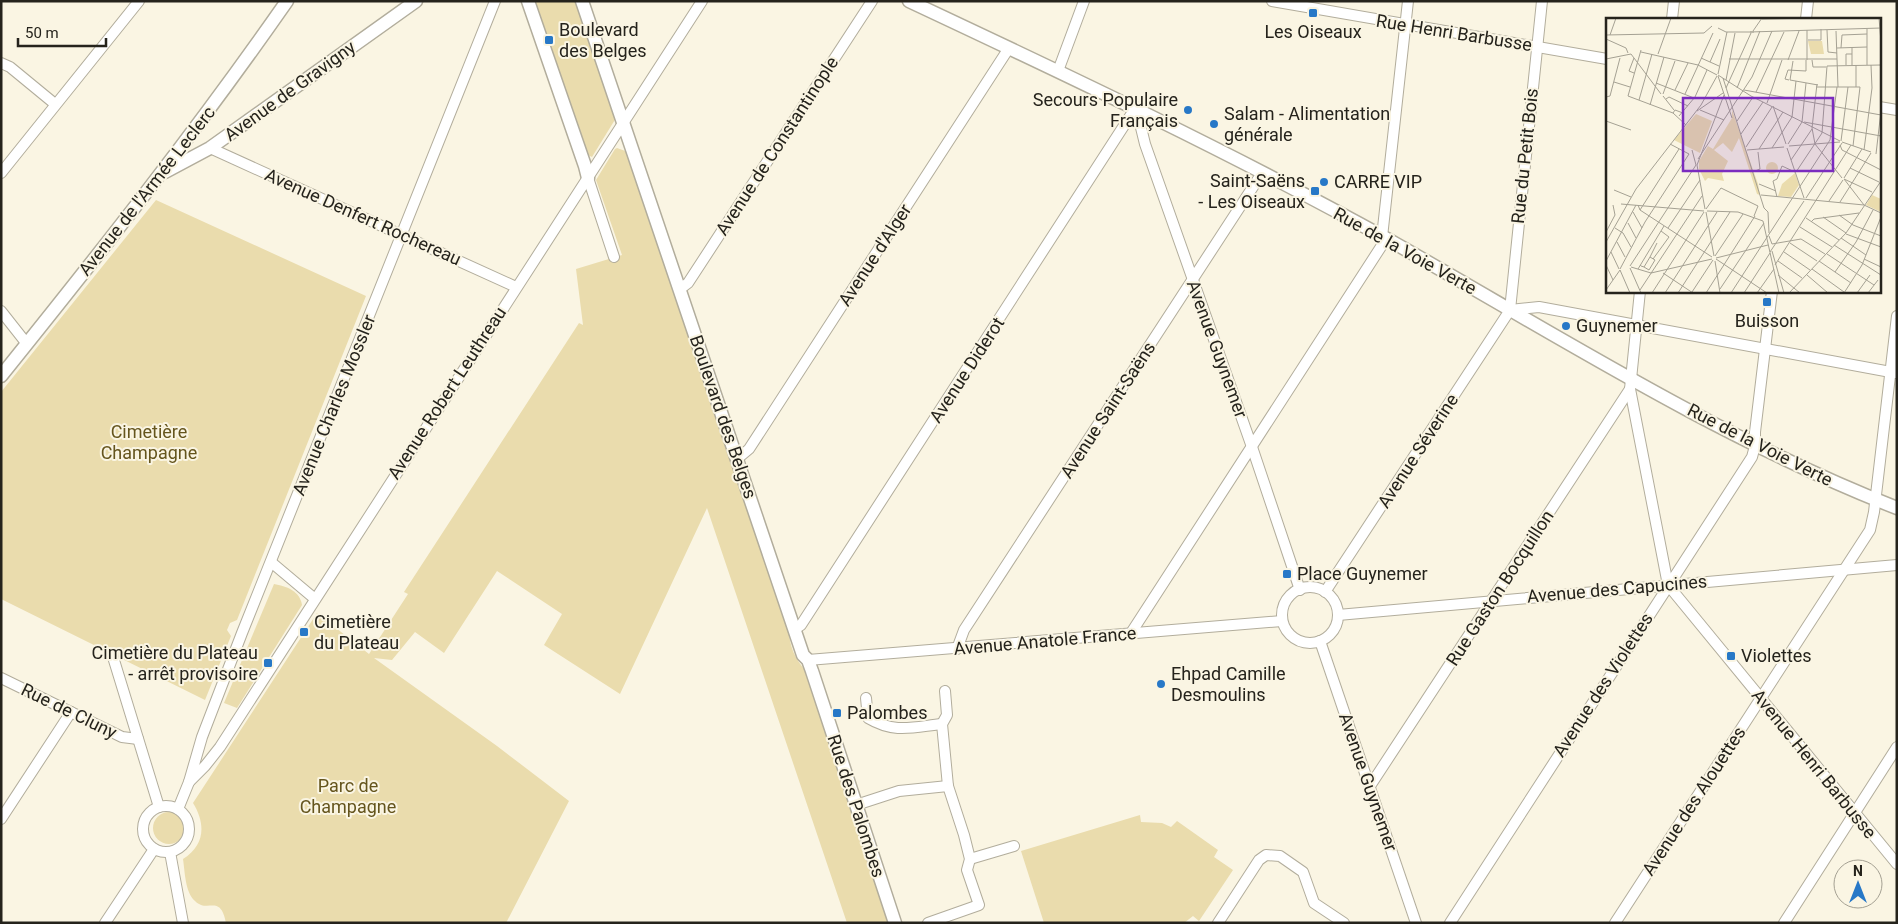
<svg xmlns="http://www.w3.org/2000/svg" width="1898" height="924" viewBox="0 0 1898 924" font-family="Roboto,sans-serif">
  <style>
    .green { fill: #eadcad }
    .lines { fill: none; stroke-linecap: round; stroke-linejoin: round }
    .minor-casing { stroke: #b2ad9c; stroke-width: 12 }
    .tertiary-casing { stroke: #b2ad9c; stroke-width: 15 }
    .minor { stroke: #fff; stroke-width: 10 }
    .tertiary { stroke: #fff; stroke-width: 12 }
    .poi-dot { fill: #2778c7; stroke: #faf5e3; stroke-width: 2 }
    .labels { text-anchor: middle; stroke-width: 4; stroke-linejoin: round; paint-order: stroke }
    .poi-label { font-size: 18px; fill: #25231c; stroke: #faf5e3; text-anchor: start }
    .street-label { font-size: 18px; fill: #25231c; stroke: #faf5e3 }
    .park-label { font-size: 18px; fill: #65551d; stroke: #faf5e3 }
    .inset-road { fill: none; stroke: #a5a193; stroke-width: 1 }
    .view { fill: #7b2cbf; fill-opacity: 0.15; stroke: #7b2cbf; stroke-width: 2.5 }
    .inset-edge { fill: none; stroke: #25231c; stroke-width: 2.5 }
  </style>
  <rect width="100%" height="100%" fill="#faf5e3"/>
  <g class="green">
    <path d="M534 1H577L616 118 592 157 588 155Z"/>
    <path d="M617 148 628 152 789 629C789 646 795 659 806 671L891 923H847L707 508 620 694 544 645 562 614 497 571 444 653 415 632 392 660 374 658 497 746 569 801 506 923H226C220 893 208 914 195 901 185 892 185 872 183 859 205 845 206 824 193 803L317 613 369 654 408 594 404 592 579 323 583 325 576 269 622 255 596 180 615 149Z"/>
    <path d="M156 200 366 296 237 620 230 623 227 630 231 636 205 700 1 599V392Z"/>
    <path d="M274 584C286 586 300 591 302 605L237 708 224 703Z"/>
    <circle cx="169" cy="828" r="16"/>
    <path d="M1140 815 1141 822 1162 823 1171 827 1177 821 1218 850 1214 857 1233 870 1199 921 1193 916 1184 923H1044L1021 851Z"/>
  </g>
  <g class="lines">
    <g class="minor-casing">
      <g id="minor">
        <path d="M1272 1 1607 59"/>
        <path d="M1672 19 1674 1"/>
        <path d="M1806 19 1808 1"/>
        <path d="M1 63 10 67 55 104"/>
        <path d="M1058 71 1084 1"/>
        <path d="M1136 107 1145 144 1252 447 1300 590"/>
        <path d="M1879 107 1897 110"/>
        <path d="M210 148 516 287"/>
        <path d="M1 173 139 1"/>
        <path d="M588 178 614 257"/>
        <path d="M1382 237 1408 1"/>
        <path d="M680 289 688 283 872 1"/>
        <path d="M1640 291 1630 389 1668 585 1897 864"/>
        <path d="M1510 310 1539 307 1896 373"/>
        <path d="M1510 310 1542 1"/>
        <path d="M1 311 27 344"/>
        <path d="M737 459 749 449 1009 48"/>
        <path d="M271 562 315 599"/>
        <circle cx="1310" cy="615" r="28"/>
        <path d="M1325 592 1510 310"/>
        <path d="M1338 615 1897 565"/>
        <path d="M795 629 801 625 1136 107"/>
        <path d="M1131 633 1386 239"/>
        <path d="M1320 641 1416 923"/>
        <path d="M957 649 964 630 1262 173"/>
        <path d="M113 657 159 807"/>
        <path d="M808 660 1282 621"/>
        <path d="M1 678 122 737 138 739"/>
        <path d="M866 698 868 718C895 734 913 727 942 724"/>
        <path d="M189 782 205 766 220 747 702 1"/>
        <path d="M1370 786 1630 389"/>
        <path d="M856 805 899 791 948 786"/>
        <circle cx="166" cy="829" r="23"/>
        <path d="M178 809 189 782 202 737 242 633 495 1"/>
        <path d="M1 819 71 712"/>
        <path d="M170 852 183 923"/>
        <path d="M970 859 1014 846"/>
        <path d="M105 923 154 849"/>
        <path d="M928 923 979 905 967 870 970 859 964 835 948 786 942 724 947 715 945 691"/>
        <path d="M1218 923 1259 860 1266 855 1280 856 1303 872 1314 903 1344 923"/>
        <path d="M1450 923 1752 457 1755 446V432L1772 291"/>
        <path d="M1615 923 1870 530 1874 512 1897 316"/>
        <path d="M1784 923 1897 747"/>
      </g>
    </g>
    <g class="tertiary-casing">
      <g id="tertiary">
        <path d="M528 1 585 166 588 178"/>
        <path d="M582 1 803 655 808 660 812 671 895 923"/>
        <path d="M909 1C1071 77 1232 153 1389 240 1555 334 1718 438 1897 508"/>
        <path d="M165 172 210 148 416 1"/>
        <path d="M1 376C100 253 197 130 287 1"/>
      </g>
    </g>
    <use href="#minor" class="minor"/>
    <use href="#tertiary" class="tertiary"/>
  </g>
  <g class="poi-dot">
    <rect x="1308" y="8" width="10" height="10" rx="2.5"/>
    <rect x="544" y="35" width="10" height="10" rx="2.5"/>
    <circle cx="1188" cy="110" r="5"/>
    <circle cx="1214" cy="124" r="5"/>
    <circle cx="1324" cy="182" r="5"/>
    <rect x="1310" y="186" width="10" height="10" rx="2.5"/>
    <rect x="1762" y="297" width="10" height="10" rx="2.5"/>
    <circle cx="1566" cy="326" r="5"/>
    <rect x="1282" y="569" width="10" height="10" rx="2.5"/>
    <rect x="299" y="627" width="10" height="10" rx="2.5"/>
    <rect x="1726" y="651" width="10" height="10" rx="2.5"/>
    <rect x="263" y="658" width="10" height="10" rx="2.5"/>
    <circle cx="1161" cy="684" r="5"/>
    <rect x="832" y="708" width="10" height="10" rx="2.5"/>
  </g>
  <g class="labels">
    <g class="poi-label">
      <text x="559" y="36">Boulevard<tspan x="559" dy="21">des Belges</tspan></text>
      <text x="1313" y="38" text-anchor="middle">Les Oiseaux</text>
      <text x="1178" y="106" text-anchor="end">Secours Populaire<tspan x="1178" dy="21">Français</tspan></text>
      <text x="1224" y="120">Salam - Alimentation<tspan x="1224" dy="21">générale</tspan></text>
      <text x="1305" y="187" text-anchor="end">Saint-Saëns<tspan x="1305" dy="21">- Les Oiseaux</tspan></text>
      <text x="1334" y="188">CARRE VIP</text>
      <text x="1767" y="327" text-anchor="middle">Buisson</text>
      <text x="1576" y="332">Guynemer</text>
      <text x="1297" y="580">Place Guynemer</text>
      <text x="314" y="628">Cimetière<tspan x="314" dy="21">du Plateau</tspan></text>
      <text x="258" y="659" text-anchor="end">Cimetière du Plateau<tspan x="258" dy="21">- arrêt provisoire</tspan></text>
      <text x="1741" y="662">Violettes</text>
      <text x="1171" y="680">Ehpad Camille<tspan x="1171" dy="21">Desmoulins</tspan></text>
      <text x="847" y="719">Palombes</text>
    </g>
    <g class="street-label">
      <text transform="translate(1454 33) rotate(9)" y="6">Rue Henri Barbusse</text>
      <text transform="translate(290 91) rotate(-36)" y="6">Avenue de Gravigny</text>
      <text transform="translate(777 146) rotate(-57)" y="6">Avenue de Constantinople</text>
      <text transform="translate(1525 156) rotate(-84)" y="6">Rue du Petit Bois</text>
      <text transform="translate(147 191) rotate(-52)" y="6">Avenue de l'Armée Leclerc</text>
      <text transform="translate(363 217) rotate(24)" y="6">Avenue Denfert Rochereau</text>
      <text transform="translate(1405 251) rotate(29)" y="6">Rue de la Voie Verte</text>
      <text transform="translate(875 255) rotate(-57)" y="6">Avenue d'Alger</text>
      <text transform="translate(1217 349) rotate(70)" y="6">Avenue Guynemer</text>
      <text transform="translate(967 370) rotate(-57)" y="6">Avenue Diderot</text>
      <text transform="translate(447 393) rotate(-57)" y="6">Avenue Robert Leuthreau</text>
      <text transform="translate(334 405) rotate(-68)" y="6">Avenue Charles Mossler</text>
      <text transform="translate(1108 410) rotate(-57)" y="6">Avenue Saint-Saëns</text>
      <text transform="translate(723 417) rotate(71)" y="6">Boulevard des Belges</text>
      <text transform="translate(1760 445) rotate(27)" y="6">Rue de la Voie Verte</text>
      <text transform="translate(1418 451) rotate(-57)" y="6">Avenue Séverine</text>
      <text transform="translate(1500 588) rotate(-57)" y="6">Rue Gaston Bocquillon</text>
      <text transform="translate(1617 589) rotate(-5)" y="6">Avenue des Capucines</text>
      <text transform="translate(1045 641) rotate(-5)" y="6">Avenue Anatole France</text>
      <text transform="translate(1603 685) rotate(-57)" y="6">Avenue des Violettes</text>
      <text transform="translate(69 711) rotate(26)" y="6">Rue de Cluny</text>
      <text transform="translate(1814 764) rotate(51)" y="6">Avenue Henri Barbusse</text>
      <text transform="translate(1368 782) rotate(71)" y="6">Avenue Guynemer</text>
      <text transform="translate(1694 801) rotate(-57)" y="6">Avenue des Alouettes</text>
      <text transform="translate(856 806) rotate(72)" y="6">Rue des Palombes</text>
    </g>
    <g class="park-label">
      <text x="149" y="438">Cimetière<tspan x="149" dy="21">Champagne</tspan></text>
      <text x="348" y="792">Parc de<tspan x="348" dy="21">Champagne</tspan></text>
    </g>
  </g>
  <g transform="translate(1606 18)">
    <rect width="275" height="275" fill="#faf5e3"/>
    <path d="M202 23H216L218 36H205ZM126 92 152 166 154 177 151 176 133 120 126 134 117 125 108 132 122 143 116 156 118 163 102 160 99 163 93 151V143L102 128 107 131 126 100ZM90 96 106 103 94 135 68 122ZM160 150a6 6 0 1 1 12 0a6 6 0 1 1-12 0ZM189 155 193 167 185 179 172 178 176 166ZM266 177 275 181V194L260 187Z" fill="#eadcad"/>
    <path class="inset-road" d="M273 0 275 24M156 1 209 0M112 10 120 14H144M201 12V42M221 12 222 34 231 35M147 13 156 0M230 13 232 69M148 14H144L275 10M0 17 98 15 106 8M4 17 10 0M0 21 20 30 22 35M202 22H215V11M231 30 261 29M235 30 236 17 261 16M246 30V47M35 32 22 78 67 95M35 34 92 47 111 57M52 36 65 0M95 40 113 48M0 41 25 36 55 76M123 41H231M182 42 193 13M206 42 207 49H220M187 43 184 62 212 67M104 44 114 21M240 47V36H246M250 47V69M261 47V11M28 55 23 53 28 40M112 56 121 14M112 57 145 78 234 123M112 58 126 100M117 60 158 190 162 194 163 215M120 62 129 15M183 62 179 61 182 52 200 53V42M8 64 24 69M50 65 88 80M211 66 206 110 209 126 236 160M210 69H254L247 128M120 70 145 15M131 70 154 13M69 72 82 45M138 72 275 97M150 74 178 14M57 76 69 43M79 76 107 15M57 78 68 92M0 79 4 78 14 40M60 81 63 79 82 88M33 82 46 36M161 85 176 42M44 87 58 39M167 88 180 126M94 92 118 102M91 93 117 75M77 95 69 92 67 95 80 107M73 98 89 79 101 52M186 99 190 63M0 103 25 112M131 103 147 79M198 104 275 118M135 116 157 84M235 123 242 69M236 124 265 134M64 126 83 136M182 126 196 104 200 65M234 127 236 132 275 152M183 128 234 124M140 129 166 89M166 130 186 99M181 130 198 180M153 131 177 94M141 132 178 129M258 132 266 70 265 47M270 136 275 93M92 141 146 59 166 13M185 142 206 111M244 150 273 164M149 153 154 151 152 134M190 154 216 115 221 48 275 47M238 160 256 131M238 161 258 187M238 161 266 174M153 166 170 173M8 172 25 179M155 177 258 187 275 195M171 179 167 163 171 161 176 148 189 154M200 180 236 125M223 183 237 162M234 184 265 135M15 186 98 193M32 187 34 192 106 239M99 191 91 147 118 77M100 191 115 170 152 188 148 198M34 192 73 131M101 193 132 194 157 203 173 275M27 194 36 210M100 194 108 238M233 197 247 207 275 218M217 199 240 215M200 200 233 222M205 204 208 201 253 195M22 205 30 220M194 209 226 229M9 210 17 215 25 229M62 210 94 162M0 214 9 197 7 187M240 216 275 229M163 218 166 226 195 221 219 236M235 220 260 237M0 224 30 171 95 87 111 58M11 224 19 239M184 225 211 243M228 227 275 257M166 233 178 275M5 234 13 251M164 234 198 183M178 234 204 252M221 236 268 267M109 238 137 196M44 239 51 225M110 240 162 227M47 241 63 219 55 213M110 241 161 275M258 241 275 249M0 243 30 187M109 243 114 275M172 243 196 260M213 243 245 265M0 247 7 262M34 247 35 248 38 249 43 252 49 242 44 239 38 249M169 247 245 127M24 248 90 147 86 132M25 249 45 255 106 241M24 250 35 275M14 251 39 204 83 136M32 251 58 208M206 251 238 274M14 252 24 275M229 254 250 224 267 192M57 255 87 275M172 257 194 275M201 257 222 275M114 271 158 205M0 272 14 252M34 272 96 178M86 274 107 242M46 275 98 194M59 275 111 194M72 275 124 194M100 275 149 198M125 275 224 122 231 69M138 275 164 235M151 275 168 251M183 275 240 215 275 163M238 275 256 247 275 199M251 275 264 257M262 275 272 262"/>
    <path class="view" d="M77 80H227V153H77Z"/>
    <rect width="275" height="275" class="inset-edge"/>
  </g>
  <rect width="1898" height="924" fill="none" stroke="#25231c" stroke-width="5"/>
  <g transform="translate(1858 884)"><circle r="24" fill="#faf5e3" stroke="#a5a193"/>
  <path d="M0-4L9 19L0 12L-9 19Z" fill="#2778c7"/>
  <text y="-8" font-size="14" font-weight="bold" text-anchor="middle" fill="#25231c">N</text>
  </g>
  <path d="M18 38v8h88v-8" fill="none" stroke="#25231c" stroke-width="2.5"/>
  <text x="25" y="38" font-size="15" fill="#25231c" stroke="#faf5e3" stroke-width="4" paint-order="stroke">50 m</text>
</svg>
